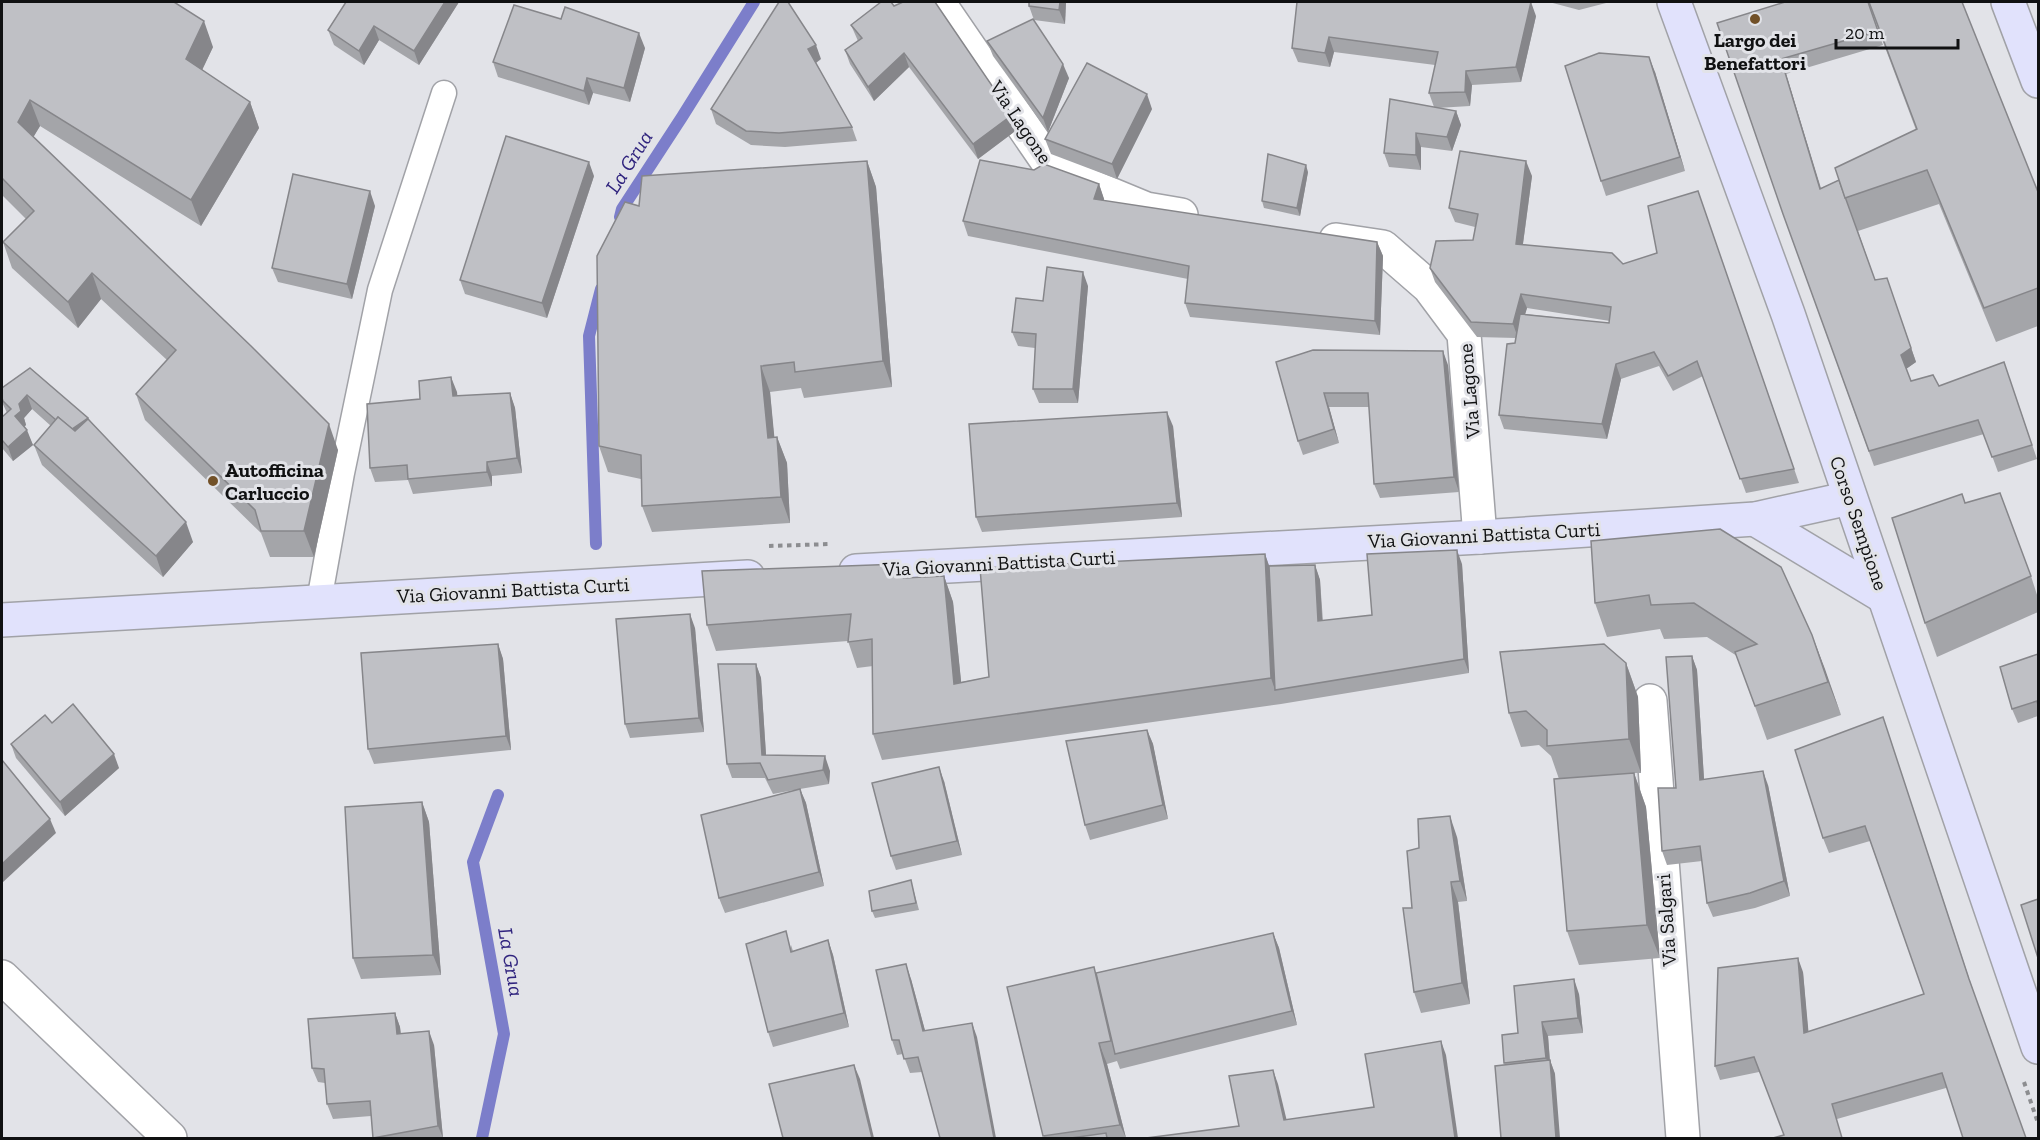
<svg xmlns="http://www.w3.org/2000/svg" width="2040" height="1140" viewBox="0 0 2040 1140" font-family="'Zilla Slab',serif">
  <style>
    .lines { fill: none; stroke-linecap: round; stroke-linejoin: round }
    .stream { stroke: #7c7eca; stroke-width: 12 }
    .lane-casing { stroke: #a1a2a7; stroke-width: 27 }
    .street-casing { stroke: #a1a2a7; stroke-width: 36 }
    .secondary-casing { stroke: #a1a2a7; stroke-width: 36 }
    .path { stroke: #8c8d90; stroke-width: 4; stroke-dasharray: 4.5 4.5; stroke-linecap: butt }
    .lane { stroke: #fff; stroke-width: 24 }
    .street { stroke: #fff; stroke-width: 33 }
    .secondary { stroke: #e1e2fc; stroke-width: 33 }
    .wall { fill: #a4a5a9; fill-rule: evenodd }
    .shaded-wall { fill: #86868a }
    .building { fill: #bfc0c5; stroke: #86868a; stroke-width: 1.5 }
    .poi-dot { fill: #725128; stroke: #e2e3e8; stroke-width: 2 }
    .labels { text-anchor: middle; stroke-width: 6; stroke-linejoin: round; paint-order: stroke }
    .poi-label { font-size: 20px; font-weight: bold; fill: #101112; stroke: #e2e3e8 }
    .street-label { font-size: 20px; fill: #101112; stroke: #e2e3e8 }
    .water-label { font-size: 21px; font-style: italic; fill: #30247e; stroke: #e2e3e8 }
  </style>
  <rect width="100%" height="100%" fill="#e2e3e8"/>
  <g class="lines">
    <g class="stream">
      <path d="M620 217 622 209 682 117 754 2"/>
      <path d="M596 544 589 336 601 289"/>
      <path d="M482 1138 504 1034 473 862 498 795"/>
    </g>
    <g class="lane-casing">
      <path id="lane" d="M319 601 342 473 380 290 444 93"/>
    </g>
    <g class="street-casing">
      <g id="street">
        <path d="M938 2 1054 171 1146 209 1181 215"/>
        <path d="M1336 240 1383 247 1429 287 1464 334 1480 537"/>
        <path d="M1650 701 1683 1138"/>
        <path d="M2 977 170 1138"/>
      </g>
    </g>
    <g class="secondary-casing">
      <g id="secondary">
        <path d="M1674 2 1788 314 2038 1047"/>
        <path d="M2008 2 2038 81"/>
        <path d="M1755 519 1883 596"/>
        <path d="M856 571 1480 537 1755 519 1850 498"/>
        <path d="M2 620 748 577"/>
      </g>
    </g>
    <g class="path">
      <path d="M769 546 831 544"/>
      <path d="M2024 1082 2038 1123"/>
    </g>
    <use href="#lane" class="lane"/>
    <use href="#street" class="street"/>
    <use href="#secondary" class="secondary"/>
  </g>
  <g class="wall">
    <path d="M2 2 213 47 202 70 250 102 259 128 201 226 40 126 33 137 338 450 314 557H270L261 533 145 420 136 394 167 360 101 299 78 328 12 268 3 242 26 219 2 195Z"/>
    <path d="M459 2 419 65 379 40 364 65 334 45 328 30Z"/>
    <path d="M1029 2H1066L1065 24 1034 20 1029 6Z"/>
    <path d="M1297 2 1536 16 1521 82 1472 85 1470 106 1437 108 1456 111 1461 125 1452 151 1421 147V170L1389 167 1384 153 1434 107 1429 93 1435 65 1334 52 1330 67 1298 62 1292 48Z"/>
    <path d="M1549 2H1610L1579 10Z"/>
    <path d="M1868 2 1883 45 1786 74 1821 188 1839 180 1916 130 1868 2 2038 192V326L1996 342 1939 204 1858 231 1875 280 1892 293 1916 362 1906 369 1911 381 1939 386 2004 362 2037 459 1998 472 1984 434 1874 466 1783 214 1717 23Z"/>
    <path d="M894 6 1018 129 978 159 909 67 874 101 850 64 845 50 858 41 851 25Z"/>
    <path d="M987 41 1069 78 1048 132 993 56Z"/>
    <path d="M645 48 630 102 593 93 589 105 498 77 493 62Z"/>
    <path d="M821 59 816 63 852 127 857 141 785 147 751 145 716 124 711 109Z"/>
    <path d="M1655 72 1685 171 1606 196 1601 181Z"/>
    <path d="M1152 109 1117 179 1051 154 1045 139Z"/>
    <path d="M867 161 876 187 892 387 804 398 801 388 770 392 774 438 777 437 787 463 790 523 652 532 642 506 641 479 608 472 599 446 639 206Z"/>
    <path d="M1308 172 1300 216 1264 208 1262 201Z"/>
    <path d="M594 176 547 318 465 294 460 280Z"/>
    <path d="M1532 176 1523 244 1623 264 1657 253 1698 191 1799 483 1746 493 1703 376 1673 391 1659 366 1621 379 1607 439 1504 429 1499 415 1516 338 1477 337 1435 282 1430 268 1473 240 1475 227 1455 222 1449 208ZM1527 308 1610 321 1609 323 1525 314Z"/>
    <path d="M1099 184 1104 199V201L1377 242 1383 256 1380 335 1190 317 1185 303 1188 279 968 236 963 221Z"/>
    <path d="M375 206 352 299 278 282 272 268Z"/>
    <path d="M1088 286 1078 403H1039L1033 389 1035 348 1018 346 1012 332 1043 301Z"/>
    <path d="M1276 362 1448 365 1459 492 1380 498 1374 484 1369 407H1329L1339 443 1303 455 1298 441Z"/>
    <path d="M30 368 88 418 193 542 163 577 42 465 34 445 51 426 32 409 24 418 26 425 24 427 33 445 13 461 2 448V417L7 413 2 402V388Z"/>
    <path d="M457 392V396L510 393 515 408 522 473 492 476V486L413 494 408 480 375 482 370 468 420 399Z"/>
    <path d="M1173 426 1182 517 982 532 976 517Z"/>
    <path d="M1966 503 2031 576 2038 598V612L1937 657 1925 623Z"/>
    <path d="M1265 554 1269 566 1315 565 1320 580 1323 621 1372 615 1462 564 1469 673 1281 704 882 760 873 734V666L857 668 848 641 716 651 707 625 900 564 905 578 944 576 953 602 961 682 989 677Z"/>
    <path d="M1781 567 1812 635 1841 715 1767 740 1737 656 1707 637 1664 639 1660 629 1607 637 1595 603Z"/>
    <path d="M695 628 704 732 630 738 625 724Z"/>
    <path d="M498 644 503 659 511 750 374 764 368 749Z"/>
    <path d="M2038 654V716L2018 723 2012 709Z"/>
    <path d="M1692 656 1697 670 1704 779 1768 785 1790 896 1755 908 1713 917 1707 903 1702 861 1667 865 1662 851 1676 788Z"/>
    <path d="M1626 663 1638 697 1641 773H1634L1646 807 1660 958 1579 965 1567 931 1559 779 1551 756 1539 745 1521 747 1509 713Z"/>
    <path d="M756 664 761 678 766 755 830 771 829 784 800 789 806 803 824 886 725 913 719 898 794 790 773 794 765 778H732L727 764Z"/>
    <path d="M1883 717 1974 993 1946 1088 1837 1119 1759 1072 1720 1080 1715 1066 1803 972 1808 1032 1924 994 1870 841 1829 853 1823 838Z"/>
    <path d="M52 723 119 768 65 816 16 758 11 744Z"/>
    <path d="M1147 730 1153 744 1168 819 1090 840 1085 825Z"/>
    <path d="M944 781 962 855 896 870 891 856Z"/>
    <path d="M422 802 429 822 441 975 361 979 353 958Z"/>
    <path d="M1457 837 1467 901 1458 902 1470 1004 1421 1013 1414 992Z"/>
    <path d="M913 888 919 910 875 918 872 911Z"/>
    <path d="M1273 933 1279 948 1297 1025 1120 1069 1117 1061 1107 1064 1126 1138H1044L1007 987 1096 973Z"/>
    <path d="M828 940 833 955 849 1027 773 1047 768 1032 791 945 793 951Z"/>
    <path d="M911 979 925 1031 977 1037 922 1072 910 1073 903 1054 897 1055 892 1040Z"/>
    <path d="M1579 994 1583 1033 1548 1036 1550 1060 1555 1074 1505 1065 1504 1063 1518 1033Z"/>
    <path d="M395 1013 400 1027 401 1034 434 1045 443 1138H373L371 1116 333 1119 327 1104 325 1083 318 1082 312 1068Z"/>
  </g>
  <g class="shaded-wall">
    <path d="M445 2H459L419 65 414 51Z"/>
    <path d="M1060 2H1066L1065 24 1059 10Z"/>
    <path d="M1531 2 1536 16 1521 82 1516 67Z"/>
    <path d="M204 21 213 47 195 85 186 59Z"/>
    <path d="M374 26 379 40 364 65 359 51Z"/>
    <path d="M639 33 645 48 630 102 624 88Z"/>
    <path d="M1329 37 1334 52 1330 67 1325 53Z"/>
    <path d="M816 45 821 59 814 64 808 49Z"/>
    <path d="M904 53 909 67 874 101 868 87Z"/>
    <path d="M1649 57 1655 72 1685 171 1680 157Z"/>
    <path d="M1781 59 1786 74 1825 203 1820 189Z"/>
    <path d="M1063 64 1069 78 1048 132 1043 118Z"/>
    <path d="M1466 71 1472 85 1470 106 1465 92Z"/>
    <path d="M587 78 593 93 589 105 584 91Z"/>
    <path d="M1147 94 1152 109 1117 179 1112 164Z"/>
    <path d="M30 100 40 126 27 148 18 122Z"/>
    <path d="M250 102 259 128 201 226 191 200Z"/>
    <path d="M1456 111 1461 125 1452 151 1447 137Z"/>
    <path d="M1012 115 1018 129 978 159 973 144Z"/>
    <path d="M1416 133 1421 147V170L1416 155Z"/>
    <path d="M867 161 876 187 892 387 883 361Z"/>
    <path d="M1526 161 1532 176 1521 258 1516 244Z"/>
    <path d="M589 162 594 176 547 318 542 303Z"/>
    <path d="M1306 165 1308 172 1300 216 1297 208Z"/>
    <path d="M1099 184 1104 199 1100 214 1094 199Z"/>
    <path d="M370 191 375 206 352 299 347 284Z"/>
    <path d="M1377 242 1383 256 1380 335 1375 321Z"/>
    <path d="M1083 272 1088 286 1078 403 1073 389Z"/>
    <path d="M92 273 101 299 78 328 68 302Z"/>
    <path d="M1892 293 1916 362 1906 369 1901 355Z"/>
    <path d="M1521 294 1527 308 1518 338 1513 324Z"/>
    <path d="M1443 351 1448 365 1459 492 1454 477Z"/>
    <path d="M1616 364 1621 379 1607 439 1602 424Z"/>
    <path d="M761 366 770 392 777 464 768 438Z"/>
    <path d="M451 377 457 392 459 411 453 396Z"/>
    <path d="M510 393 515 408 522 473 517 458Z"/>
    <path d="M1324 393 1329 407 1339 443 1334 429Z"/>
    <path d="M27 395 32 409 24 418 26 425 20 430 15 416 19 404Z"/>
    <path d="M1167 412 1173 426 1182 517 1177 503Z"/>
    <path d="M88 418 93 432 70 431Z"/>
    <path d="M329 424 338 450 314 557 304 531Z"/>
    <path d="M27 430 33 445 13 461 8 447Z"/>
    <path d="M777 437 787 463 790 523 781 497Z"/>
    <path d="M487 462 492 476V486L487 472Z"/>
    <path d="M186 522 193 542 163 577 156 556Z"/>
    <path d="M1457 550 1462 564 1469 673 1464 659Z"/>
    <path d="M1265 554 1274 580 1275 690 1271 678Z"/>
    <path d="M1315 565 1320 580 1323 635 1318 621Z"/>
    <path d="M944 576 953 602 964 710 954 684Z"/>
    <path d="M690 614 695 628 704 732 699 718Z"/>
    <path d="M1812 635 1825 669 1841 715 1828 682Z"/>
    <path d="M498 644 503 659 511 750 506 736Z"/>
    <path d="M1692 656 1697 670 1705 794 1700 780Z"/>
    <path d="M1626 663 1638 697 1641 773 1629 739Z"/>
    <path d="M756 664 761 678 767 770 762 755Z"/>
    <path d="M1147 730 1153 744 1168 819 1163 805Z"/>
    <path d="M114 754 119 768 65 816 60 802Z"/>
    <path d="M825 756 830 771 829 784 823 770Z"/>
    <path d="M939 767 944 781 962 855 957 841Z"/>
    <path d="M1763 771 1768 785 1790 896 1784 881Z"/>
    <path d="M1634 773 1646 807 1660 958 1647 925Z"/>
    <path d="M800 789 806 803 824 886 819 872Z"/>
    <path d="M422 802 429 822 441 975 433 955Z"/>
    <path d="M1450 816 1457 837 1467 901 1460 881Z"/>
    <path d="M50 819 56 833 2 883V864Z"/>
    <path d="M1451 882 1458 902 1470 1004 1462 983Z"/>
    <path d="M1273 933 1279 948 1297 1025 1292 1011Z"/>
    <path d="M828 940 833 955 849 1027 844 1013Z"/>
    <path d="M1798 958 1803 972 1810 1048 1804 1033Z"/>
    <path d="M906 964 911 979 929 1045 923 1031Z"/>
    <path d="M1574 979 1579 994 1583 1033 1578 1018Z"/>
    <path d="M395 1013 400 1027 402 1049 397 1034Z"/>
    <path d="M1542 1022 1548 1036 1550 1064V1060L1555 1074 1560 1138H1556L1551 1072 1546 1058Z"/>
    <path d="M972 1023 977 1037 996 1138H994Z"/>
    <path d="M429 1031 434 1045 443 1138 438 1126Z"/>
    <path d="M1441 1041 1446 1055 1458 1138H1455Z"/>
    <path d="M1099 1043 1107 1064 1126 1138 1120 1125Z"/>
    <path d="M854 1065 860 1079 874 1138H872Z"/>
    <path d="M1273 1070 1278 1084 1290 1134 1284 1120Z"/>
  </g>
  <g class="building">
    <path d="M2 2H174L204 21 186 59 250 102 191 200 30 100 18 122 251 346 329 424 304 531H261L255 510 136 394 176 350 92 273 68 302 3 242 34 211 2 178Z"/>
    <path d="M346 2H445L414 51 374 26 359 51 328 30Z"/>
    <path d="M779 2H788L816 45 808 49 852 127 779 133 746 131 711 109Z"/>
    <path d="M881 2H891L894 6 903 2H935L1012 115 973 144 904 53 868 87 845 50 862 38 851 25Z"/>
    <path d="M1029 2H1060L1059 10 1029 6Z"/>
    <path d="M1297 2H1531L1516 67 1466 71 1465 92 1429 93 1438 52 1329 37 1325 53 1292 48Z"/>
    <path d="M1785 2H1868L1878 31 1781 59 1820 189 1839 180 1875 280 1887 278 1911 348 1901 355 1911 381 1933 375 1939 386 2004 362 2032 445 1992 457 1978 420 1869 451 1783 214 1717 23Z"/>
    <path d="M1869 2H1962L2038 192V288L1984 308 1927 170 1845 198 1835 168 1917 129Z"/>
    <path d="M514 5 561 19 565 7 639 33 624 88 587 78 584 91 493 62Z"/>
    <path d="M1033 19 1063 64 1043 118 987 41Z"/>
    <path d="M1599 53 1649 57 1680 157 1601 181 1565 66Z"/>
    <path d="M1087 63 1147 94 1112 164 1045 139Z"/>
    <path d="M1390 99 1456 111 1447 137 1416 133V155L1384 153Z"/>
    <path d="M506 136 589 162 542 303 460 280Z"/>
    <path d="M1460 151 1526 161 1516 244 1612 253 1623 264 1657 253 1648 206 1698 191 1794 469 1740 479 1697 361 1668 376 1654 352 1616 364 1602 424 1499 415 1507 344 1515 343 1520 314 1609 323 1611 307 1521 294 1513 324 1471 322 1430 268 1436 241 1473 240 1478 214 1449 208Z"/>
    <path d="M1268 154 1306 165 1297 208 1262 201Z"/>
    <path d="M980 160 1034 170 1044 164 1099 184 1094 199 1377 242 1375 321 1185 303 1189 266 963 221Z"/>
    <path d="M867 161 883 361 795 372 794 362 761 366 768 438 777 437 781 497 642 506 641 455 599 446 597 256 625 202 639 206 642 176Z"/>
    <path d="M293 174 370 191 347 284 272 268Z"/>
    <path d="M1047 267 1083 272 1073 389H1033L1036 334 1012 332 1016 298 1043 301Z"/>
    <path d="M1313 350 1443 351 1454 477 1374 484 1368 393H1324L1334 429 1298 441 1276 362Z"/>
    <path d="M30 368 88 418 72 429 58 417 56 420 27 395 19 404 21 411 15 416 27 430 8 447 2 440V417L11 409 3 401 2 398V388Z"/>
    <path d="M451 377 453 396 510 393 517 458 487 462V472L408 479 407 465 370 468 367 404 420 399 419 381Z"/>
    <path d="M1167 412 1177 503 976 517 969 424Z"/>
    <path d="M58 417 75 431 88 419 186 522 156 556 34 445Z"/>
    <path d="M2000 493 2031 576 1925 623 1892 518 1962 494 1965 503Z"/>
    <path d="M1720 529 1781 567 1812 635 1828 682 1755 706 1735 652 1757 644 1694 603 1651 605 1649 595 1595 603 1591 541Z"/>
    <path d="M1457 550 1464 659 1275 690 1269 566 1315 565 1318 621 1372 615 1367 554Z"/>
    <path d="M1265 554 1271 678 873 734 872 639 848 642 851 614 707 625 702 571 900 564 904 578 944 576 954 684 989 677 980 568Z"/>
    <path d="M690 614 699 718 625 724 616 619Z"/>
    <path d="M498 644 506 736 368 749 361 653Z"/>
    <path d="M1604 644 1626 663 1629 739 1547 746V730L1526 711 1509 713 1500 652Z"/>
    <path d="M2038 654V705L2037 701 2012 709 2000 667Z"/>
    <path d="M1692 656 1700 780 1763 771 1784 881 1750 893 1707 903 1700 846 1662 851 1658 788H1676L1666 657Z"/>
    <path d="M718 664H756L762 755 825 756 823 770 768 780 760 763 727 764Z"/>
    <path d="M73 704 114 754 60 802 11 744 45 715 52 723Z"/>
    <path d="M1883 717 1969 979 2026 1138H1963L1942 1073 1832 1104 1842 1138H1773L1784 1135 1754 1057 1715 1066 1718 968 1798 958 1804 1033 1924 994 1865 826 1823 838 1795 750Z"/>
    <path d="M1147 730 1163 805 1085 825 1066 741Z"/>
    <path d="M2 760 50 819 2 864Z"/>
    <path d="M939 767 957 841 891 856 872 783Z"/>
    <path d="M1634 773 1647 925 1567 931 1554 779Z"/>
    <path d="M800 789 819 872 719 898 701 815Z"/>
    <path d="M422 802 433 955 353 958 345 807Z"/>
    <path d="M1450 816 1460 881 1451 882 1462 983 1414 992 1403 908H1412L1407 851 1419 848 1418 819Z"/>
    <path d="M911 880 916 903 872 911 869 891Z"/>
    <path d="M2038 899V958L2021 905Z"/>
    <path d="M786 931 791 952 828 940 844 1013 768 1032 746 944Z"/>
    <path d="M1273 933 1292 1011 1115 1054 1096 973Z"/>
    <path d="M906 964 923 1031 972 1023 994 1138H940L918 1057 904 1059 899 1040H892L876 970Z"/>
    <path d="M1094 967 1111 1041 1099 1043 1120 1125 1043 1136 1007 987Z"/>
    <path d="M1574 979 1578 1018 1542 1022 1546 1058 1504 1063 1502 1035 1518 1033 1514 986Z"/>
    <path d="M395 1013 397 1034 429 1031 438 1126 373 1138 370 1101 327 1104 324 1069 312 1068 308 1019Z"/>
    <path d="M1441 1041 1455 1138H1146L1239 1126 1229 1076 1273 1070 1284 1120 1374 1107 1365 1054Z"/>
    <path d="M1550 1060 1556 1138H1501L1495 1066Z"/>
    <path d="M854 1065 872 1138H783L769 1084Z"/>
    <path d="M1106 1133 1107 1138H1071Z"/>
  </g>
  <g class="poi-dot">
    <circle cx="1755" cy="19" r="6"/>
    <circle cx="213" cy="481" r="6"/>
  </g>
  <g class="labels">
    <g class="poi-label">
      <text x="1755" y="47">Largo dei<tspan x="1755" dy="23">Benefattori</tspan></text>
      <text x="225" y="477" text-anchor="start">Autofficina<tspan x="225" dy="23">Carluccio</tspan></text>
    </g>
    <g class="street-label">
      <text transform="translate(1021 122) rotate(56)" y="7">Via Lagone</text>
      <text transform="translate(1469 391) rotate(-95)" y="7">Via Lagone</text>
      <text transform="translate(1859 523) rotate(71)" y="7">Corso Sempione</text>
      <text transform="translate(1484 535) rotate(-3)" y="7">Via Giovanni Battista Curti</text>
      <text transform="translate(999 563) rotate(-3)" y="7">Via Giovanni Battista Curti</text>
      <text transform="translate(513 590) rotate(-3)" y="7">Via Giovanni Battista Curti</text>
      <text transform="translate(1666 920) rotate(-94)" y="7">Via Salgari</text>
    </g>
    <g class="water-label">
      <text transform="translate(629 162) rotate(-58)" y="7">La Grua</text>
      <text transform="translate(511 962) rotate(80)" y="7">La Grua</text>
    </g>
  </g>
  <rect width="2040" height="1140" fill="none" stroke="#101112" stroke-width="6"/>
  <path d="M1836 39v9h122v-9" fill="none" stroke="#101112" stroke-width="3"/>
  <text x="1845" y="39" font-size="18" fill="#101112" stroke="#e2e3e8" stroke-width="4.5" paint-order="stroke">20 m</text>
</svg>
